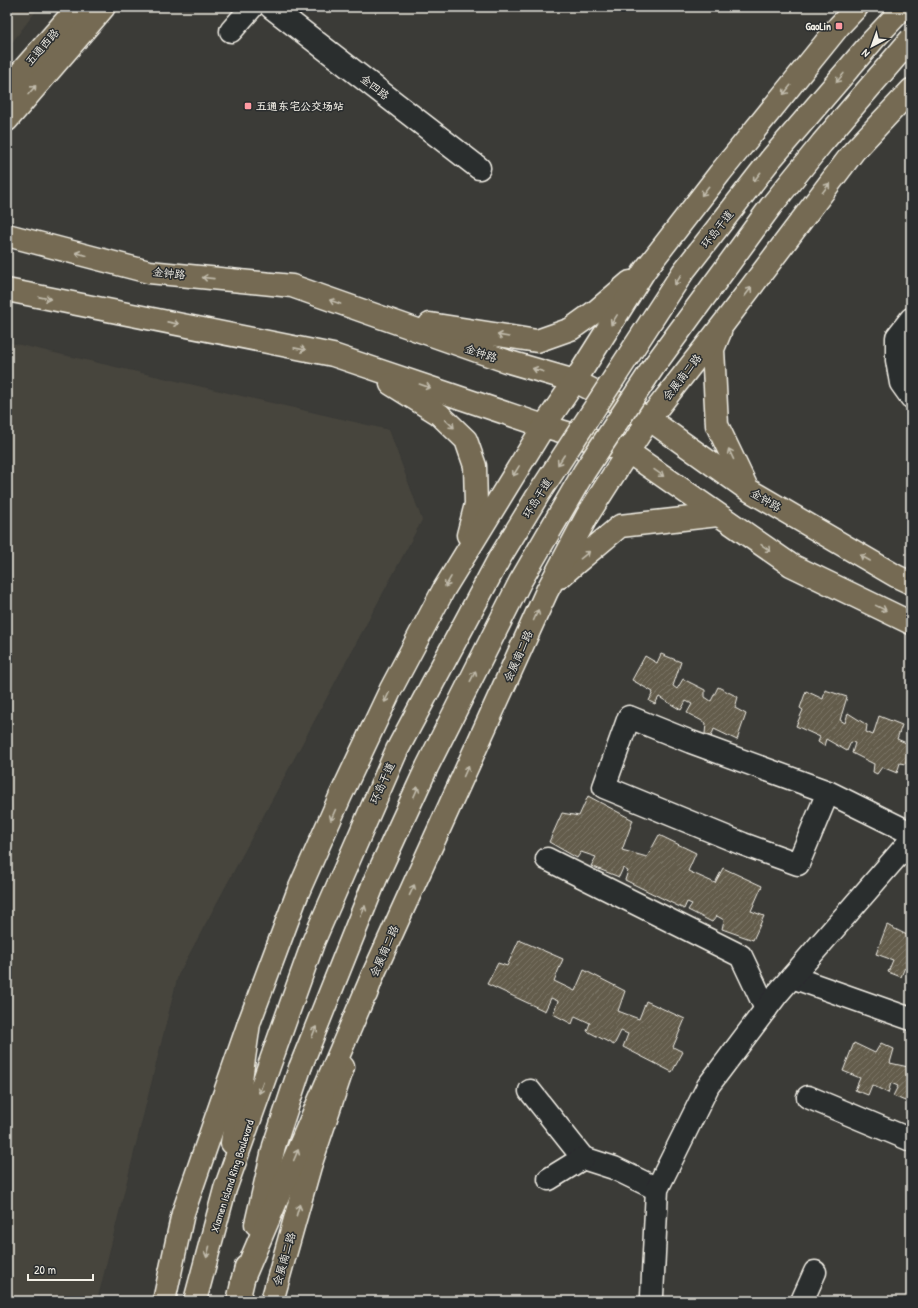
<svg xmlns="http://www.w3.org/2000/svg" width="918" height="1308" viewBox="0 0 918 1308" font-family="'Patrick Hand','LXGW WenKai TC',sans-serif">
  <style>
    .built { fill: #47453d }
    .building { fill: url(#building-hatch); stroke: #f4f1e8 }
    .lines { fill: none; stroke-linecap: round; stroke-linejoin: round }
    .minor-casing { stroke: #f4f1e8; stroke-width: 25 }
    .major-casing { stroke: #f4f1e8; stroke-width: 25 }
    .highway-casing { stroke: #f4f1e8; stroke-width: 25 }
    .minor { stroke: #2a2d2e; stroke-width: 22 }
    .major { stroke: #756b52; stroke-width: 22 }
    .highway { stroke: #756b52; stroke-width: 22 }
    .highway-bridge-casing { stroke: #f4f1e8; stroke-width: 25; stroke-linecap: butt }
    .highway-bridge { stroke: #756b52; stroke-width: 22 }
    .oneway { stroke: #c1bbac }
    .poi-dot { fill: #ff9aa2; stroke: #2a2d2e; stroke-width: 1.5 }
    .labels { text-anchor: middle; stroke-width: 3; stroke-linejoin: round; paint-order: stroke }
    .poi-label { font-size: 11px; font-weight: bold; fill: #f4f1e8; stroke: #2a2d2e; text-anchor: end }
    .street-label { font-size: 11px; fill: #f4f1e8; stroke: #2a2d2e }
  </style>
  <defs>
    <pattern id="building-hatch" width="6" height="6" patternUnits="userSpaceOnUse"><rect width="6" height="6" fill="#635c4c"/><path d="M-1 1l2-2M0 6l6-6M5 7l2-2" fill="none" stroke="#7a7466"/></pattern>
  </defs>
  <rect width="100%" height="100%" fill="#3b3b37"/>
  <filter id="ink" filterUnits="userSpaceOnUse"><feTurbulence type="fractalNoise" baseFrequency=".025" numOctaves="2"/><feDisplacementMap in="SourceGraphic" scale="8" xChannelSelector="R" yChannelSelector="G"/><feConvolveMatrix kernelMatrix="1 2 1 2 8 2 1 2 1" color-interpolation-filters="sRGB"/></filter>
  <g filter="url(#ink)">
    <g class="built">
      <path d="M7 7H39L7 49Z"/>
      <path d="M7 342 389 430 422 520 178 975 97 1301H7Z"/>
    </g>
    <g class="building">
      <path d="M661 654 681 662 673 686 677 689 683 679 705 690V697L711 701 718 687 738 697 735 708 746 714 737 740 714 729 711 737 705 734 706 723 687 713 692 704 686 701 681 710 659 697 655 704 649 701 653 692 632 680 645 656 657 663Z"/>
      <path d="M825 690 847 697 840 720 845 723 848 713 867 725 866 732 873 735 879 716 902 725 897 739 911 745V747L905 764 900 763 897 773 882 767 877 774 873 772 874 764 852 753 855 743 851 742 847 751 826 739 824 746 818 742 820 737 796 726 803 710 800 708 806 691 823 699Z"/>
      <path d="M588 796 633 820 622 850 647 857 659 835 696 853 688 871 715 883 723 868 762 886 751 911 764 916 753 940 722 929 724 920 717 916 712 922 688 910 692 904 687 902 684 909 625 880 628 871 623 868 619 877 591 866 596 857 581 852 577 858 549 842 562 813 579 816Z"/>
      <path d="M887 925 907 935 911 929V970L905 967 901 977 888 972 893 960 876 954Z"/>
      <path d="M519 940 563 959 554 981 575 991 584 970 625 991 618 1011 639 1019 646 1001 685 1019 673 1047 683 1052 672 1072 623 1047 628 1034 621 1031 614 1045 587 1031 590 1023 575 1016 572 1024 553 1014 558 1001 551 998 545 1011 487 984 498 963 507 966Z"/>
      <path d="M854 1043 875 1053 881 1043 894 1049 890 1063 908 1067 911 1060V1115L906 1113 910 1103 893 1096 898 1086 891 1083 888 1093 872 1085 868 1095 855 1090 860 1078 843 1071Z"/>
    </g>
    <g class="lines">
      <g class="minor-casing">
        <g id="minor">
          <path d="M271 7 479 168"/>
          <path d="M231 31 252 7"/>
          <path d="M911 319 897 337V360L901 383 911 397"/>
          <path d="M828 792 798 864 743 844 604 787 629 717 691 742 828 792 911 833"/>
          <path d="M547 859 741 956 766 1009"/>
          <path d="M792 977 911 1019"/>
          <path d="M530 1091 583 1158 614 1168 657 1189"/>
          <path d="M808 1097 911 1140"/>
          <path d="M549 1179 583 1158"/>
          <path d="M652 1301V1296L657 1189 708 1086 778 993 911 840"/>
          <path d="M802 1301 815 1272"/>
        </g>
      </g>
      <g class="major-casing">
        <g id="major">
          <path d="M7 88 78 7"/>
          <path d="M7 120 104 7"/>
          <path d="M7 235 149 272 292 286 506 361 575 381 649 419 747 489 896 576 911 583"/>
          <path d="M7 290 333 355 544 426 627 451 791 565 911 623"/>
          <path d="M430 324 537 341 571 329 596 311 630 282"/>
          <path d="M720 332 713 349 717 425 747 488"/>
          <path d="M391 384 439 414 466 440 475 466 476 504 468 535"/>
          <path d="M560 577 576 563 620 526 718 515"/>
          <path d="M366 994 372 977 547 591 587 516 649 419 724 323 854 151 911 90"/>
          <path d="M164 1301 183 1213 249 1023 298 892 340 797 391 689 444 589 544 426 575 381 645 270 720 173 839 26 857 7"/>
          <path d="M272 1301 310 1166 343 1067"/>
        </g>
      </g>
      <g class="highway-casing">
        <g id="highway">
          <path d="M232 1143 249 1023"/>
          <path d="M256 1224 274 1146 300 1068"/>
          <path d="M242 1281 372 977"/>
          <path d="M195 1301 225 1189 274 1052"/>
          <path d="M238 1301 246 1267"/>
        </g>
      </g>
      <use href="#minor" class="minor"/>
      <use href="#major" class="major"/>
      <use href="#highway" class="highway"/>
      <g class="highway-bridge-casing">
        <g id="highway-bridge">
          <path d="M274 1052 314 940 397 750 499 559 538 495 683 272 771 159 874 39 904 7"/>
          <path d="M300 1068 376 878 427 767 520 582 584 472 654 366 771 206 822 143 911 39"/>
        </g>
      </g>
      <use href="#highway-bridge" class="highway-bridge"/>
    </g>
    <defs><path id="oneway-shaft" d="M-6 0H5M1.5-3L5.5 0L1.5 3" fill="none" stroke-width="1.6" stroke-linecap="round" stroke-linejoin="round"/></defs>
    <g class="oneway">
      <use href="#oneway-shaft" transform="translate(840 78) rotate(130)"/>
      <use href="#oneway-shaft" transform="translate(32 90) rotate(-49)"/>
      <use href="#oneway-shaft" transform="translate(787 90) rotate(129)"/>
      <use href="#oneway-shaft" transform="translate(757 177) rotate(128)"/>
      <use href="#oneway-shaft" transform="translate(826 188) rotate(-53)"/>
      <use href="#oneway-shaft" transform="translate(705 191) rotate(128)"/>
      <use href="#oneway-shaft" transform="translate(81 254) rotate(-165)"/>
      <use href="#oneway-shaft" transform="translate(208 278) rotate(-174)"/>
      <use href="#oneway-shaft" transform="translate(678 280) rotate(123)"/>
      <use href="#oneway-shaft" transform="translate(748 292) rotate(-53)"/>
      <use href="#oneway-shaft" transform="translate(45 298) rotate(11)"/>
      <use href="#oneway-shaft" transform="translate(335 302) rotate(-160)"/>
      <use href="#oneway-shaft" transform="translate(614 320) rotate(122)"/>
      <use href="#oneway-shaft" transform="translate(173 323) rotate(11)"/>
      <use href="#oneway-shaft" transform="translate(503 336) rotate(-170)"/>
      <use href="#oneway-shaft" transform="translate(300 349) rotate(11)"/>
      <use href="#oneway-shaft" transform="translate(538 370) rotate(-164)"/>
      <use href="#oneway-shaft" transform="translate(425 386) rotate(19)"/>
      <use href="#oneway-shaft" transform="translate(450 424) rotate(44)"/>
      <use href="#oneway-shaft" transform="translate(731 454) rotate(-115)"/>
      <use href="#oneway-shaft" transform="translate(561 460) rotate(123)"/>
      <use href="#oneway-shaft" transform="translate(516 471) rotate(122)"/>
      <use href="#oneway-shaft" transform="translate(659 473) rotate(35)"/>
      <use href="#oneway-shaft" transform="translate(766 548) rotate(35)"/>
      <use href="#oneway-shaft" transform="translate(585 555) rotate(-39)"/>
      <use href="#oneway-shaft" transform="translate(865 558) rotate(-150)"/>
      <use href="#oneway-shaft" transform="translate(448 582) rotate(120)"/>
      <use href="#oneway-shaft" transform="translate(881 608) rotate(26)"/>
      <use href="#oneway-shaft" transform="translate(536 615) rotate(-66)"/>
      <use href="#oneway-shaft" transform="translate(473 676) rotate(-63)"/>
      <use href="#oneway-shaft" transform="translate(387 697) rotate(115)"/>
      <use href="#oneway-shaft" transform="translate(466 771) rotate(-66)"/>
      <use href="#oneway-shaft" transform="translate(416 792) rotate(-66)"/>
      <use href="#oneway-shaft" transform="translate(333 815) rotate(114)"/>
      <use href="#oneway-shaft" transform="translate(412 890) rotate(-65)"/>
      <use href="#oneway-shaft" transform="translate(363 911) rotate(-68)"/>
      <use href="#oneway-shaft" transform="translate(314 1032) rotate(-68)"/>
      <use href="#oneway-shaft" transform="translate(261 1088) rotate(110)"/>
      <use href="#oneway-shaft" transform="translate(296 1155) rotate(-67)"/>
      <use href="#oneway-shaft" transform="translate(298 1210) rotate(-74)"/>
      <use href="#oneway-shaft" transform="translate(208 1252) rotate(105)"/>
    </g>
  </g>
  <g class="poi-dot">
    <rect x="835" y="22" width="8" height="8" rx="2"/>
    <rect x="244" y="102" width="8" height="8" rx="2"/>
  </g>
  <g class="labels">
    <g class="poi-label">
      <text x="831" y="30">GaoLin</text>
      <text x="256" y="110" text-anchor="start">五通东宅公交场站</text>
    </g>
    <g class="street-label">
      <text transform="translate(42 47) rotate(-49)" y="4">五通西路</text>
      <text transform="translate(375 87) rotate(38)" y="4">金四路</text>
      <text transform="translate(717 229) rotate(-52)" y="4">环岛干道</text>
      <text transform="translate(169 273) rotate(6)" y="4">金钟路</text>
      <text transform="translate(481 353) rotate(19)" y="4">金钟路</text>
      <text transform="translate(682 377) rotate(-52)" y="4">会展南二路</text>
      <text transform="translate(537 498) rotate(-58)" y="4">环岛干道</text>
      <text transform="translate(766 500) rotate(30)" y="4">金钟路</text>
      <text transform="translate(518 656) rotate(-66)" y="4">会展南二路</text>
      <text transform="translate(382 783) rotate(-66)" y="4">环岛干道</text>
      <text transform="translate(384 951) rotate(-66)" y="4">会展南二路</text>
      <text transform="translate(232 1176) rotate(-72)" y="4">Xiamen Island Ring Boulevard</text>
      <text transform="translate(284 1259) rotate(-74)" y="4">会展南二路</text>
    </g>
  </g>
  <rect width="918" height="1308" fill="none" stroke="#2a2d2e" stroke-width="24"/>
  <rect x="12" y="12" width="894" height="1284" fill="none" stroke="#f4f1e8" stroke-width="1.5" filter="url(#ink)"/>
  <g transform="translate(872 46) rotate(221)" stroke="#2a2d2e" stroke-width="3" paint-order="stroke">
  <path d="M0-3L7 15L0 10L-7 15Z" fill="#f4f1e8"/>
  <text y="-6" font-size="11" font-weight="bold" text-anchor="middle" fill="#f4f1e8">N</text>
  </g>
  <path d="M28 1274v6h65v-6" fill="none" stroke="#f4f1e8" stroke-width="2"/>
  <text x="34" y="1274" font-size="12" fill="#f4f1e8" stroke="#2a2d2e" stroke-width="3" paint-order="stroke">20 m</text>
</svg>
